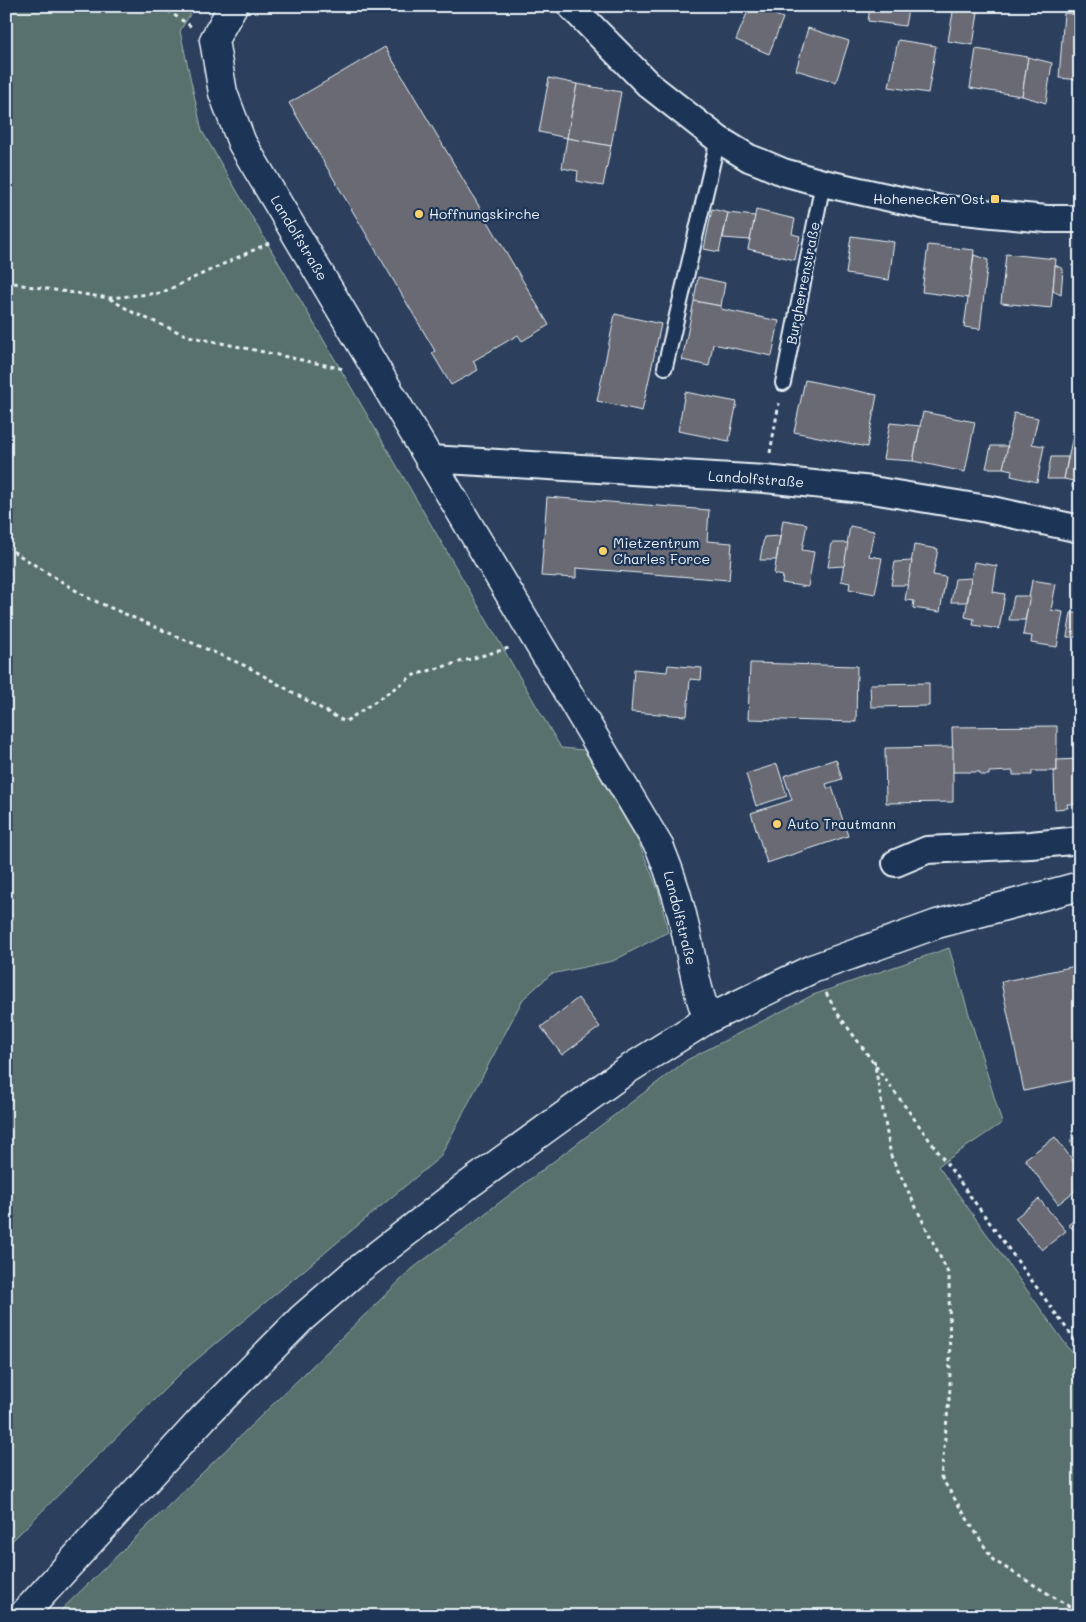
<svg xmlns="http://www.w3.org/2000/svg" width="1086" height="1622" viewBox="0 0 1086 1622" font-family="Mali,sans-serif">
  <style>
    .green { fill: #59716d; stroke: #a0b1b2 }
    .building { fill: #696a73; stroke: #e8f1f8 }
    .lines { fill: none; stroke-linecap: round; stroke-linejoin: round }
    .service-casing { stroke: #e8f1f8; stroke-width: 18 }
    .minor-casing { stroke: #e8f1f8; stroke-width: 30 }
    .tertiary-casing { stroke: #e8f1f8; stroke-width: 31 }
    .primary-casing { stroke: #e8f1f8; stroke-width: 31 }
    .path { stroke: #e8f1f8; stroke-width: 3; stroke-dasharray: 4 4; stroke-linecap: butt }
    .service { stroke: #1d3557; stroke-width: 14 }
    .minor { stroke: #1d3557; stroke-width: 26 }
    .tertiary { stroke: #1d3557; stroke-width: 28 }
    .primary { stroke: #1d3557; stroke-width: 28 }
    .poi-dot { fill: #ffd166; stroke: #1d3557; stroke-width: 2 }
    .labels { text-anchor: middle; stroke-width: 4.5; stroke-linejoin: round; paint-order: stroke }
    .poi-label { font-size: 14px; fill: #e8f1f8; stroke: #1d3557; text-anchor: start }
    .street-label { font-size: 14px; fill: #e8f1f8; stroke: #1d3557 }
  </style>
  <rect width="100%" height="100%" fill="#2c405d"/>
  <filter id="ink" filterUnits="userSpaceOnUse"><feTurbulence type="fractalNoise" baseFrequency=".02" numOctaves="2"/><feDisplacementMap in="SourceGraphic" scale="10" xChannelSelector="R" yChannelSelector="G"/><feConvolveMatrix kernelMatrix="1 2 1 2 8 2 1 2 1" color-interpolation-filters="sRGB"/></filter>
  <g filter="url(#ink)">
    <g class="green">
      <path d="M6 6H195L180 31 202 131 561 748 584 750 638 841 659 892 668 932 613 961 551 974 523 999 440 1157 184 1370 6 1547Z"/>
      <path d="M949 948 1002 1123 938 1166 1080 1364V1616H55L412 1269 687 1060 813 995Z"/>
    </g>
    <g class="building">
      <path d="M750 6H754L783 18 769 54 736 40Z"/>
      <path d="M870 6H887L908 9 905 26 868 21Z"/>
      <path d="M954 6H979L973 45 948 41Z"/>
      <path d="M1064 13 1080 15V80L1059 78Z"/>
      <path d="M808 28 849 41 836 82 796 70Z"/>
      <path d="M898 40 936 46 928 93 889 87Z"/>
      <path d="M385 47 549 325 522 341 518 335 473 361 478 370 451 385 432 353 435 351 289 103Z"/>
      <path d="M976 49 1028 57 1022 96 970 88Z"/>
      <path d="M1028 57 1052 63 1046 103 1022 96Z"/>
      <path d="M549 78 577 84 567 138 539 132Z"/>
      <path d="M577 84 621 92 611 146 567 138Z"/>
      <path d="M567 138 611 146 603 186 577 181 578 171 562 168Z"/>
      <path d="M712 209 728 213 719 252 704 249Z"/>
      <path d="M756 210 795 219 792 234 800 236 795 260 748 249Z"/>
      <path d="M728 213 755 216 750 240 723 238Z"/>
      <path d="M851 236 894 242 889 280 846 274Z"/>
      <path d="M928 245 974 250 969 298 922 292Z"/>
      <path d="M1006 254 1056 259 1051 308 1001 303Z"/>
      <path d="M974 255 988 260 980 329 964 327Z"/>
      <path d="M1055 265 1063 269 1061 295 1053 291Z"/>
      <path d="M1080 271V320H1076Z"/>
      <path d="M698 277 725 283 721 306 694 301Z"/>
      <path d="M694 301 721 306V309L779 321 772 356 713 344 709 366 682 360Z"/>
      <path d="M615 314 661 324 642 411 597 401Z"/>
      <path d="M805 380 877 395 867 447 794 432Z"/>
      <path d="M685 392 737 402 729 441 678 431Z"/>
      <path d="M923 412 975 422 965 472 913 461Z"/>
      <path d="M1014 413 1038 418 1032 444 1044 446 1037 482 1011 476 1012 470 1003 468Z"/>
      <path d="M890 423 920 426 913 461 883 459Z"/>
      <path d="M1075 425 1080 426V489L1072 487 1073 481 1064 479Z"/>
      <path d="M991 446H1008L1003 468H986Z"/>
      <path d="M1051 457H1068L1064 479H1047Z"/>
      <path d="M547 497 709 510 707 541 732 543 729 580 576 568V578L541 576Z"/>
      <path d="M783 520 807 524 802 550 814 552 808 587 782 583 783 576 774 574Z"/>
      <path d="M850 526 874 531 869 556 882 558 875 594 849 589 850 583 841 581Z"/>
      <path d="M780 536 776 560H760L764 537Z"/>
      <path d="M832 543H848L844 566 828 567Z"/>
      <path d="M914 545 938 549 933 575 946 577 940 612 913 608 914 601 905 600Z"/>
      <path d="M912 561 908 585H891L895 562Z"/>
      <path d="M974 562 997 566 993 592 1005 594 999 629 973 625 974 619 965 617Z"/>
      <path d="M971 578 967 602H951L955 579Z"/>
      <path d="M1032 580 1056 584 1051 610 1063 612 1057 647 1031 643 1032 636 1023 635Z"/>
      <path d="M1014 596H1030L1025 620H1009Z"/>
      <path d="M1071 613H1080V637H1067Z"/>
      <path d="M750 663 857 666 856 722 748 719Z"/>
      <path d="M668 665 702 668 701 680 690 679 687 716 631 712 634 669 667 672Z"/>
      <path d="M929 683V706L871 707 870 684Z"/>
      <path d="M1057 726V771H1032V775H1013V771L989 772V775H980V772H953L952 727Z"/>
      <path d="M1079 745 1080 804H1067L1068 808 1055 809 1054 771H1057V760L1079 759Z"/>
      <path d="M953 747V802L886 803 885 748Z"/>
      <path d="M836 759 842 779 826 784 828 789 832 787 848 836 767 863 751 813 792 800 784 776Z"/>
      <path d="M777 764 787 796 756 806 746 774Z"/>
      <path d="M1080 965V1079L1024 1091 1001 982Z"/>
      <path d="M578 998 600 1027 562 1055 541 1027Z"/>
      <path d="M1080 1132V1153L1070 1142Z"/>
      <path d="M1055 1137 1080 1170V1187L1058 1204 1025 1159Z"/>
      <path d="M1039 1199 1066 1231 1042 1250 1015 1218Z"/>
      <path d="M1080 1215V1234L1068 1225Z"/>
    </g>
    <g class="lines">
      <g class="service-casing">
        <g id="service">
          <path d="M665 367 718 139"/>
          <path d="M783 383 823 183"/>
        </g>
      </g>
      <g class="minor-casing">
        <g id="minor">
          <path d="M571 6 649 85 718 139 749 158 762 163 783 172 823 183 936 208 993 214 1047 219H1080"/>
          <path d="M430 459 765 479 872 490 987 509 1080 529"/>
          <path d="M896 863 927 850 1031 845 1080 840"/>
        </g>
      </g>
      <g class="tertiary-casing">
        <path id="tertiary" d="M233 6 214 40 223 93 242 143 660 848C672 877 681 906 687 937 693 965 697 992 708 1019"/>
      </g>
      <g class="primary-casing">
        <path id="primary" d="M22 1616 204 1417 302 1318 354 1273 468 1185 627 1070 708 1019 812 969 937 924 1080 886"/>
      </g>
      <g class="path">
        <path d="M161 6 192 27"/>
        <path d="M6 281 27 286 109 298 161 293 271 242"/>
        <path d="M110 299 134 313 188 336 344 369"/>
        <path d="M770 453 779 403"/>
        <path d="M6 547 88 598 248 667 345 722 414 675 509 648"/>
        <path d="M826 993 838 1014 1080 1347"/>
        <path d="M874 1060 891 1156 949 1275 950 1389 941 1477 993 1560 1080 1613"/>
      </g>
      <use href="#service" class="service"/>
      <use href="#minor" class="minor"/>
      <use href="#tertiary" class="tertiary"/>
      <use href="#primary" class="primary"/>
    </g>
  </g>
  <g class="poi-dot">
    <rect x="990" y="194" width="10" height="10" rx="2.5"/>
    <circle cx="419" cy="214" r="5"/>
    <circle cx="603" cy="551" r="5"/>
    <circle cx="777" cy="824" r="5"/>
  </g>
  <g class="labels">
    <g class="poi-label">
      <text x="985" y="204" text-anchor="end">Hohenecken Ost</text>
      <text x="429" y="219">Hoffnungskirche</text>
      <text x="613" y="548">Mietzentrum<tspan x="613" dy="16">Charles Force</tspan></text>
      <text x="787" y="829">Auto Trautmann</text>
    </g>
    <g class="street-label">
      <text transform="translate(299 238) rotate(59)" y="5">Landolfstraße</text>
      <text transform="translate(803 283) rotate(-79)" y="5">Burgherrenstraße</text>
      <text transform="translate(756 479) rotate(4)" y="5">Landolfstraße</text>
      <text transform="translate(680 918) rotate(76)" y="5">Landolfstraße</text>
    </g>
  </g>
  <rect width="1086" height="1622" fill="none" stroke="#1d3557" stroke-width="25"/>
  <rect x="12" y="12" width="1061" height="1597" fill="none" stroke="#e8f1f8" stroke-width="2" filter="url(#ink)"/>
</svg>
